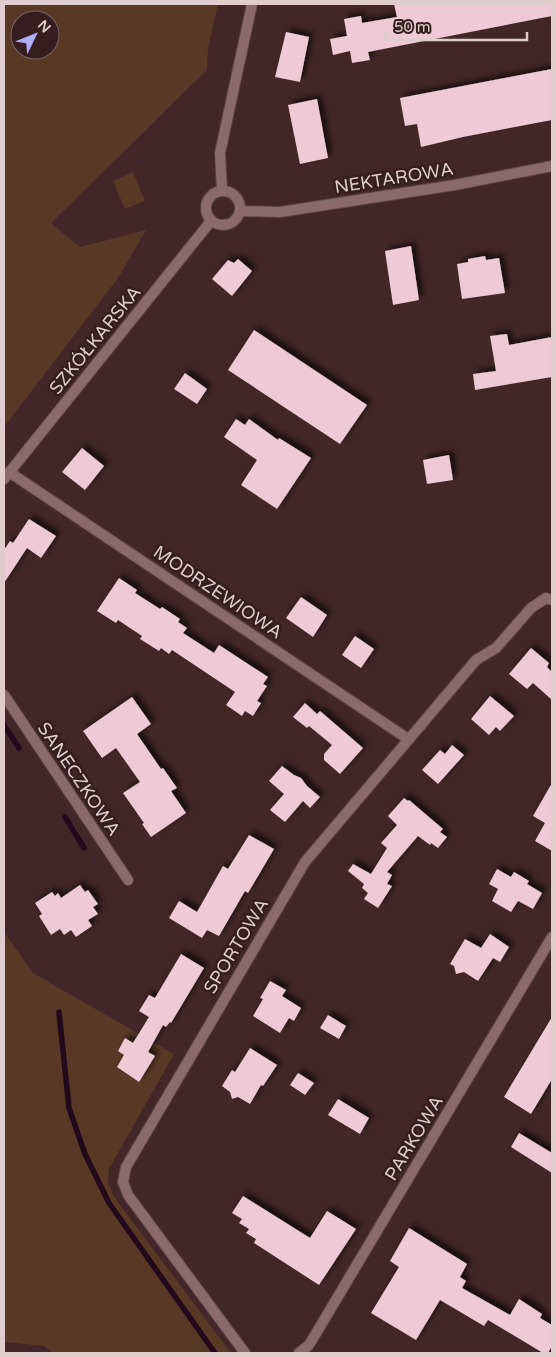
<svg xmlns="http://www.w3.org/2000/svg" width="556" height="1357" viewBox="0 0 556 1357" font-family="'Varela Round',sans-serif">
  <style>
    .green { fill: #583926; fill-rule: evenodd }
    .lines { fill: none; stroke-linecap: round; stroke-linejoin: round }
    .stream { stroke: #24091d; stroke-width: 5.5 }
    .building { fill: #edcad5; filter: url(#shadow) }
    .street-casing { stroke: #5b4446; stroke-width: 12 }
    .street { stroke: #8a6a6b; stroke-width: 10 }
    .labels { text-anchor: middle; stroke-width: 5; stroke-linejoin: round; paint-order: stroke }
    .street-label { font-size: 18px; fill: #dfcdcd; stroke: #371d1f }
  </style>
  <defs>
    <filter id="shadow"><feDropShadow dx="4.5" dy="-4.5" stdDeviation="2.5" flood-color="#0009"/></filter>
  </defs>
  <rect width="100%" height="100%" fill="#422628"/>
  <g class="green">
    <path d="M4 4H218L208 48 207 70 51 223 80 247 146 230 118 278 4 427ZM20 20H50V50H20Z"/>
    <path d="M133 172 145 201 125 209 113 181Z"/>
    <path d="M4 932 33 973 174 1054 109 1169 108 1182 114 1197 231 1353H53L44 1346 4 1342Z"/>
  </g>
  <g class="lines">
    <g class="stream">
      <path d="M4 725 19 748"/>
      <path d="M65 817 84 848"/>
      <path d="M59 1012 69 1108 85 1154 109 1203 215 1353"/>
    </g>
  </g>
  <g class="building">
    <path d="M394 4H552V16L368 52 370 60 352 63 350 51 333 55 330 39 347 36 344 19 361 16 362 23 397 17Z"/>
    <path d="M286 32 309 37 300 82 275 77Z"/>
    <path d="M552 69V120L463 137 421 147 417 124 405 126 400 98Z"/>
    <path d="M317 99 328 158 300 164 288 105Z"/>
    <path d="M411 246 419 300 393 305 385 251Z"/>
    <path d="M485 256 486 260 499 258 505 293 462 299 457 264 468 262V259Z"/>
    <path d="M238 259 252 271 232 296 212 279 228 260 234 263Z"/>
    <path d="M254 330 367 405 340 444 228 370Z"/>
    <path d="M507 334 509 345 552 337V377L475 390 473 374 496 371 490 336Z"/>
    <path d="M185 373 207 389 197 404 174 389Z"/>
    <path d="M236 419 245 425 249 419 278 440 279 438 311 458 277 509 241 485 257 460 224 437Z"/>
    <path d="M82 448 104 466 85 490 62 472Z"/>
    <path d="M449 455 453 480 427 484 423 460Z"/>
    <path d="M29 519 56 536 41 558 27 548 4 583V550L10 541 13 543Z"/>
    <path d="M119 578 137 590 135 593 160 609 162 607 180 619 178 622 187 628 183 633 214 653 219 645 268 677 263 684 267 686 257 701 261 703 253 716 245 711 242 716 226 705 235 692 172 650 169 654 161 648 159 651 140 639 142 636 118 620 116 623 97 611Z"/>
    <path d="M301 597 327 615 313 637 286 618Z"/>
    <path d="M355 636 374 649 361 668 342 655Z"/>
    <path d="M531 648 549 663 547 667 552 672V700L533 683 527 689 509 674Z"/>
    <path d="M490 696 514 716 500 731 496 727 489 735 471 719Z"/>
    <path d="M132 697 151 724 137 734 161 769 163 768 177 788 171 791 186 813 151 837 142 824 144 823 123 793 140 782 116 748 102 758 83 731Z"/>
    <path d="M305 703 317 714 320 711 363 748 340 774 324 760V754L332 745 309 726 307 728 293 717Z"/>
    <path d="M452 745 464 755 438 784 422 770 440 750 445 754Z"/>
    <path d="M282 766 294 775 301 778 307 786 320 797 310 808 303 801 285 822 270 810 284 794 269 781Z"/>
    <path d="M552 783V851L535 841 545 823 533 816Z"/>
    <path d="M404 798 408 801 409 800 443 829 440 832 447 837 438 848 431 843 430 845 418 836 387 872 392 875 387 884 392 886 378 908 364 899 368 893 362 888 364 884 348 871 353 864 371 874 387 848 381 843 397 825 388 816Z"/>
    <path d="M249 835 274 849 248 893 245 891 219 936 207 930 202 938 169 918 179 901 197 912 223 866 228 869Z"/>
    <path d="M497 869 511 877 514 872 529 881 527 884 542 893 533 909 518 901 511 912 492 901 498 889 489 884Z"/>
    <path d="M80 885 85 892 88 890 98 904 93 907 98 914 88 920 92 926 76 937 71 930 64 935 60 929 51 935 39 916 42 914 35 903 52 892 55 896 58 893 61 898Z"/>
    <path d="M490 934 509 947 500 962 493 958 478 981 464 972 456 974 454 966 450 964 465 939 481 948Z"/>
    <path d="M181 954 204 968 171 1023 170 1022 166 1027 163 1025 148 1052 155 1056 139 1082 117 1067 124 1055 118 1051 125 1038 133 1043 149 1017 139 1011 149 995 155 998Z"/>
    <path d="M270 981 286 990 282 996 301 1008 294 1021 289 1018 280 1033 253 1016 263 999 260 998Z"/>
    <path d="M328 1015 346 1026 339 1039 320 1028Z"/>
    <path d="M552 1017V1079L531 1114 504 1097Z"/>
    <path d="M250 1048 277 1065 263 1086 261 1085 250 1104 238 1097 232 1099 230 1092 222 1086 232 1070 235 1072Z"/>
    <path d="M298 1073 314 1083 305 1095 290 1085Z"/>
    <path d="M338 1099 369 1118 360 1134 328 1115Z"/>
    <path d="M519 1133 552 1153V1173L511 1147Z"/>
    <path d="M243 1196 310 1238 327 1211 356 1229 319 1285 254 1243 256 1239 246 1233 249 1229 239 1223 242 1219 232 1213Z"/>
    <path d="M409 1228 467 1264 460 1277 466 1281 462 1288 510 1315 519 1299 542 1314 540 1318 552 1325V1346L548 1353H543L488 1320 484 1326 440 1300 416 1340 371 1313 399 1267 390 1261Z"/>
  </g>
  <g class="lines">
    <g class="street-casing">
      <g id="street">
        <circle cx="223" cy="208" r="17"/>
        <path d="M222 191 220 153 252 4"/>
        <path d="M240 211 280 212 455 185 552 166"/>
        <path d="M9 472 408 739"/>
        <path d="M4 479 211 221"/>
        <path d="M4 695 128 880"/>
        <path d="M245 1353 128 1195 123 1182 126 1167 305 862 476 660 496 648 531 608 546 598 552 600"/>
        <path d="M299 1353 309 1345 324 1320 552 937"/>
      </g>
    </g>
    <use href="#street" class="street"/>
  </g>
  <g class="labels">
    <g class="street-label">
      <text transform="translate(394 178) rotate(-9)" y="6">NEKTAROWA</text>
      <text transform="translate(95 340) rotate(-51)" y="6">SZKÓŁKARSKA</text>
      <text transform="translate(218 592) rotate(34)" y="6">MODRZEWIOWA</text>
      <text transform="translate(79 779) rotate(56)" y="6">SANECZKOWA</text>
      <text transform="translate(236 946) rotate(-59)" y="6">SPORTOWA</text>
      <text transform="translate(414 1138) rotate(-59)" y="6">PARKOWA</text>
    </g>
  </g>
  <rect width="556" height="1357" fill="none" stroke="#dfcdcd" stroke-width="10"/>
  <g transform="translate(35 35) rotate(47)"><circle r="24" fill="#371d1f" stroke="#7a6365"/>
  <path d="M0-4L9 19L0 12L-9 19Z" fill="#b0aefa"/>
  <text y="-8" font-size="14" font-weight="bold" text-anchor="middle" fill="#dfcdcd">N</text>
  </g>
  <path d="M386 32v8h141v-8" fill="none" stroke="#dfcdcd" stroke-width="2.5"/>
  <text x="394" y="32" font-size="15" fill="#dfcdcd" stroke="#371d1f" stroke-width="4" paint-order="stroke">50 m</text>
</svg>
